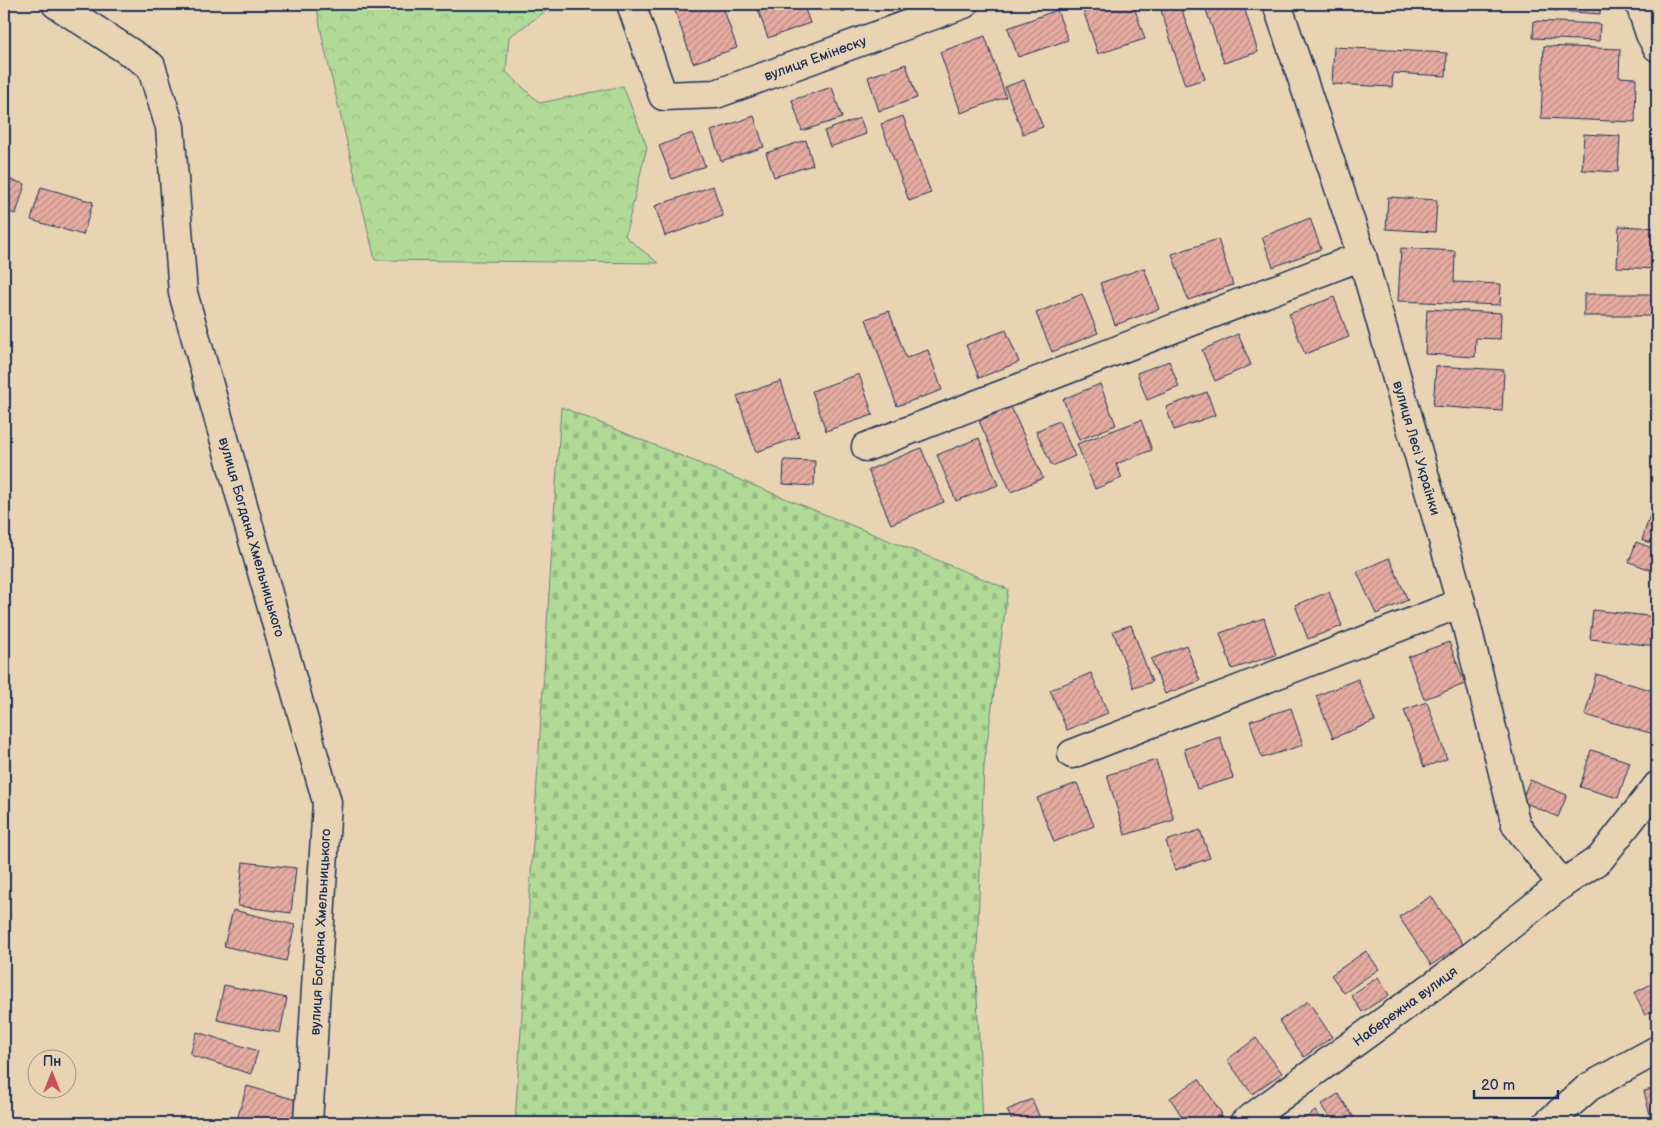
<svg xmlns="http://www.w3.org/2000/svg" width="1661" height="1127" viewBox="0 0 1661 1127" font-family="'Balsamiq Sans',sans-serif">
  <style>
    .forest { fill: url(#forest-crowns); stroke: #66847a }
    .cemetery { fill: url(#cemetery-stones); stroke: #66847a }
    .building { fill: url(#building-hatch); stroke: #1b2f5e }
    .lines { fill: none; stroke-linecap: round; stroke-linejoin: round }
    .minor-casing { stroke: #1b2f5e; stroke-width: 31 }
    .minor { stroke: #e8d4b2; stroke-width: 28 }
    .labels { text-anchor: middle; stroke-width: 4; stroke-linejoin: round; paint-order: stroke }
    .street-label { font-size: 14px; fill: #1b2f5e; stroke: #e8d4b2 }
  </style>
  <defs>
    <pattern id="forest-crowns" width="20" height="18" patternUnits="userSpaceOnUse" patternTransform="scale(1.25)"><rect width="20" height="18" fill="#b1da97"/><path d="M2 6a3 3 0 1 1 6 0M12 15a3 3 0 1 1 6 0" fill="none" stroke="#98bb85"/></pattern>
    <pattern id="cemetery-stones" width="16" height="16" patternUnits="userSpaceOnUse" patternTransform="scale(1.25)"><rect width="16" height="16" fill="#b1da97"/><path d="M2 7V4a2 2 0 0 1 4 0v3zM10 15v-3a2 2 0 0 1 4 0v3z" fill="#98bb85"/></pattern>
    <pattern id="building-hatch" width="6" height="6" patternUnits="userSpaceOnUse" patternTransform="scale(1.25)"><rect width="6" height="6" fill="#e6aca1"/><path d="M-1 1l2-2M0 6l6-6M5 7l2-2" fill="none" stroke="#ba8c86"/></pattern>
  </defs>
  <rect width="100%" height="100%" fill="#e8d4b2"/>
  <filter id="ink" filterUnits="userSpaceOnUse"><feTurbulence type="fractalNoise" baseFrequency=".02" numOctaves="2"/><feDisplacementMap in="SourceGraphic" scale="10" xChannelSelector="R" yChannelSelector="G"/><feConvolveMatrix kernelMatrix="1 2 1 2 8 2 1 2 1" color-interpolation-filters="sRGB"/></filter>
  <g filter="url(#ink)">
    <path class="forest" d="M316 4H556L509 37 506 72 540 103 623 86 647 147 625 236 658 263 375 260 324 46Z"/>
    <path class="cemetery" d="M561 407 1008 589 984 765 976 977 983 1123H515Z"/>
    <g class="building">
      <path d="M677 4H722L737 48 693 63 673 5Z"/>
      <path d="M756 4H803L810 23 768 38Z"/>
      <path d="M839 4H865L842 12Z"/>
      <path d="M1081 4H1133L1145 39 1098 54Z"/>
      <path d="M1180 4 1205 79 1185 85 1161 10Z"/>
      <path d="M1204 4H1243L1258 52 1224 63Z"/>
      <path d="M1547 4H1600V14L1546 10Z"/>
      <path d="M1057 10 1068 40 1018 57 1008 28Z"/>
      <path d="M1534 21 1600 24 1599 41 1533 38Z"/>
      <path d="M985 36 1006 97 961 113 940 52Z"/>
      <path d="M1544 46 1620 49 1619 77 1636 78 1635 122 1541 118Z"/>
      <path d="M1334 47 1447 53 1446 76 1393 73 1392 87 1332 84Z"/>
      <path d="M906 64 917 98 879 111 868 77Z"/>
      <path d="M1024 80 1043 127 1023 134 1005 87Z"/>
      <path d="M832 87 842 118 802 131 792 100Z"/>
      <path d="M754 116 764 147 721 161 711 131Z"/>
      <path d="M903 116 931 193 909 201 881 124Z"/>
      <path d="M860 118 866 134 830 147 824 131Z"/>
      <path d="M692 133 705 166 672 179 659 146Z"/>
      <path d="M1584 134 1620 136 1618 172 1582 170Z"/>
      <path d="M806 140 813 165 774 177 766 153Z"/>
      <path d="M4 178 25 184 16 214 4 211Z"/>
      <path d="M713 186 723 216 665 236 655 206Z"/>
      <path d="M41 187 93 202 83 235 31 220Z"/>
      <path d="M1388 197 1437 200 1435 232 1386 229Z"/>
      <path d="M1310 218 1321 249 1273 267 1262 237Z"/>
      <path d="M1619 226 1657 228 1655 269 1617 267Z"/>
      <path d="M1218 239 1233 285 1188 300 1172 254Z"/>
      <path d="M1401 248 1455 251 1454 282 1501 284 1500 305 1398 301Z"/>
      <path d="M1144 268 1159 309 1115 325 1100 283Z"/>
      <path d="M1082 294 1098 333 1052 352 1036 313Z"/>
      <rect x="1584" y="294" width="68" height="22"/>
      <path d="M1334 297 1349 337 1305 354 1289 314Z"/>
      <path d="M1427 309 1501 313 1500 339 1476 338 1475 357 1425 354Z"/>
      <path d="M889 311 906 358 928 350 942 390 897 406 866 319Z"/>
      <path d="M1006 330 1019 362 979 378 966 345Z"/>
      <path d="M1238 334 1251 365 1215 381 1202 350Z"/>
      <path d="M1169 361 1179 387 1147 400 1137 373Z"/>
      <path d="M1436 366 1504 370 1502 411 1433 406Z"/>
      <path d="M859 374 873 415 826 431 812 391Z"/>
      <path d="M781 381 799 437 756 452 737 396Z"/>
      <path d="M1100 384 1116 425 1079 440 1063 399Z"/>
      <path d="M1207 392 1215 415 1174 430 1166 407Z"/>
      <path d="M1011 407 1043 478 1011 492 979 421Z"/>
      <path d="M1141 420 1152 450 1116 464 1122 478 1095 489 1077 444Z"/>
      <path d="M1059 421 1075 456 1052 466 1036 431Z"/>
      <path d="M979 438 998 485 956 501 937 455Z"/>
      <path d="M921 448 944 502 891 524 868 470Z"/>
      <path d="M784 460 815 461 814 486 783 484Z"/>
      <path d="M1650 515 1657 518V545L1642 540Z"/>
      <path d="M1636 542 1657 550V572L1629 562Z"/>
      <path d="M1389 558 1408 600 1376 614 1357 572Z"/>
      <path d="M1329 592 1342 626 1308 639 1295 605Z"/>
      <path d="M1593 610 1657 617V646L1590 639Z"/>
      <path d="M1264 618 1276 655 1232 669 1220 633Z"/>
      <path d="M1131 625 1152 682 1134 688 1113 631Z"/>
      <path d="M1449 642 1465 684 1424 699 1408 657Z"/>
      <path d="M1186 645 1200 681 1165 694 1151 659Z"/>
      <path d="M1091 673 1108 713 1067 730 1050 690Z"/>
      <path d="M1596 674 1657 692V724L1654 734 1585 715Z"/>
      <path d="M1358 679 1375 721 1333 738 1316 696Z"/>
      <path d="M1427 702 1447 759 1424 767 1404 710Z"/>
      <path d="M1291 708 1303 745 1262 758 1250 721Z"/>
      <path d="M1220 737 1233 778 1197 789 1184 749Z"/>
      <path d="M1591 750 1630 762 1618 798 1580 787Z"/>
      <path d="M1156 760 1174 820 1125 835 1107 775Z"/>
      <path d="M1530 780 1567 795 1558 817 1521 801Z"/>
      <path d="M1077 783 1094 826 1054 842 1037 798Z"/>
      <path d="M1200 830 1210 858 1175 870 1166 841Z"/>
      <path d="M243 862 296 868 291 913 238 906Z"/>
      <path d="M1431 896 1463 944 1431 965 1399 917Z"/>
      <path d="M233 910 295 925 286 961 224 946Z"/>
      <path d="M1366 951 1379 969 1344 993 1331 975Z"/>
      <path d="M1378 977 1389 995 1362 1012 1351 995Z"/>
      <path d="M1657 981V1009L1645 1015 1634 993Z"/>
      <path d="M224 985 287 998 280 1033 217 1020Z"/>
      <path d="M1308 1001 1332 1037 1304 1057 1279 1021Z"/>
      <path d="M197 1032 258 1051 251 1074 190 1055Z"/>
      <path d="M1256 1038 1282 1073 1252 1094 1227 1060Z"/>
      <path d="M1199 1079 1222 1114 1208 1123H1186L1170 1098Z"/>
      <path d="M247 1086 300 1101 294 1123H236Z"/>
      <path d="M1657 1088V1123H1652L1644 1091Z"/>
      <path d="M1338 1094 1355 1119 1349 1123H1333L1321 1105Z"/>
      <path d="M1032 1099 1042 1123H1013L1007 1110Z"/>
      <path d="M1315 1111 1325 1123H1300Z"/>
      <path d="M1136 1117 1141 1123H1128Z"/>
    </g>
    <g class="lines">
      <g class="minor-casing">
        <g id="minor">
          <path d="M56 4 151 66 170 127 183 293 327 802 308 1123"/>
          <path d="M631 4 663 96 716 94 964 4"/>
          <path d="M1277 4 1362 256 1461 603 1516 825 1562 884"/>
          <path d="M1640 4 1650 34 1657 47"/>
          <path d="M866 447 1362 256"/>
          <path d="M1072 754 1461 603"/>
          <path d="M1244 1123 1452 972 1562 884 1600 859 1657 786"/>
          <path d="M1548 1123 1589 1087 1657 1050"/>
        </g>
      </g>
      <use href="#minor" class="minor"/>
    </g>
  </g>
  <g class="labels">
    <g class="street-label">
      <text transform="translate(815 58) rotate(-20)" y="5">вулиця Емінеску</text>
      <text transform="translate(1417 448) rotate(74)" y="5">вулиця Лесі Українки</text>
      <text transform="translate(252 537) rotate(74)" y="5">вулиця Богдана Хмельницького</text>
      <text transform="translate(320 932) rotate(-87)" y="5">вулиця Богдана Хмельницького</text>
      <text transform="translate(1405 1006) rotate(-36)" y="5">Набережна вулиця</text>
    </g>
  </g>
  <rect width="1661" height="1127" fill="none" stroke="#e8d4b2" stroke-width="20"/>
  <rect x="10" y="10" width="1641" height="1107" fill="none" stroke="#1b2f5e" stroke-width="2" filter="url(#ink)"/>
  <g transform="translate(52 1074)"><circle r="24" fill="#e8d4b2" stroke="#969290"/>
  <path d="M0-4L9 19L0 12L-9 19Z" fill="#d1495b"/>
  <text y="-8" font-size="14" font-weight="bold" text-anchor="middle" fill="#1b2f5e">Пн</text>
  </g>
  <path d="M1474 1090v8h84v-8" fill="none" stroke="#1b2f5e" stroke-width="2.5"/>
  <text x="1481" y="1090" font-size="15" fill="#1b2f5e" stroke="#e8d4b2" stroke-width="4" paint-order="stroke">20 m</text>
</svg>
